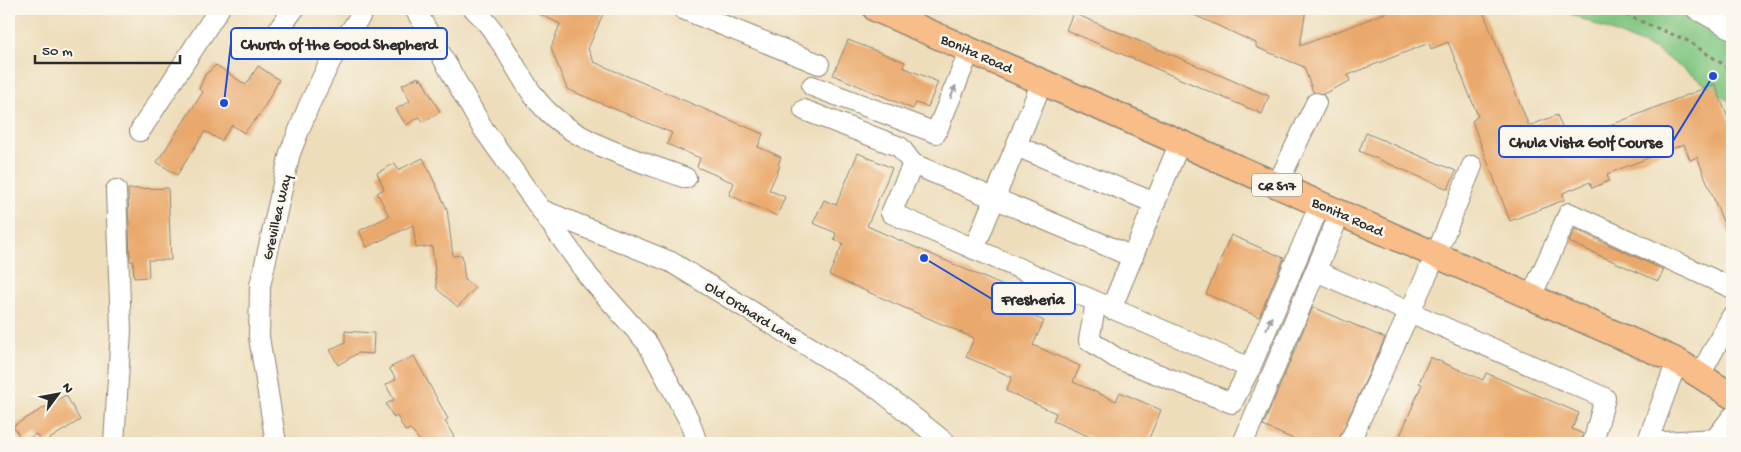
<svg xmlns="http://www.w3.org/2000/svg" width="1741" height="452" viewBox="0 0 1741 452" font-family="'Gochi Hand',sans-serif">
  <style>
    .green { fill: #81c681; stroke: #567856 }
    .building { fill: #eaa96c }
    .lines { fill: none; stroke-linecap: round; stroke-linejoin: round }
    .minor-casing { stroke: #8c8472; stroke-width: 22 }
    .major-casing { stroke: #8c8472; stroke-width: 28 }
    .path { stroke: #8c8472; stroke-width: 3; stroke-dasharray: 4 4; stroke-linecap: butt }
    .minor { stroke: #fff; stroke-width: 20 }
    .major { stroke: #f8bd89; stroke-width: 25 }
    .oneway { fill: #a0a0a0 }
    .labels { text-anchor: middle; stroke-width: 5; stroke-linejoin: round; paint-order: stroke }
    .shield { fill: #fbf7ec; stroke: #696865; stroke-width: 1 }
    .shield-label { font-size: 14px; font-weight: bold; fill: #2b2b2b }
    .street-label { font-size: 15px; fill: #2b2b2b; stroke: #fbf7ec }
    .leader { fill: none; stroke: #1d4ed8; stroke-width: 2 }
    .callout-dot { fill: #1d4ed8; stroke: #fbf7ec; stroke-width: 2 }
    .callout { fill: #fbf7ec; stroke: #1d4ed8; stroke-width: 2 }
    .callout-label { font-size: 16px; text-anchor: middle; font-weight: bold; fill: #2b2b2b }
  </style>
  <rect width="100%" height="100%" fill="#fbf7ec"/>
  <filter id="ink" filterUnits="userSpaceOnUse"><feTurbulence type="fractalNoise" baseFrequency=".02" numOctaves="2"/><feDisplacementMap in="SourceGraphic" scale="10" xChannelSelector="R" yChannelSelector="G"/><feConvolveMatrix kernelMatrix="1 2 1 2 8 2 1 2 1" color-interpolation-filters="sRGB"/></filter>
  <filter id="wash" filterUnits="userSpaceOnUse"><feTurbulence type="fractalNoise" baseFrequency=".0096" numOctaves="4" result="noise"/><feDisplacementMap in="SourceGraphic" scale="20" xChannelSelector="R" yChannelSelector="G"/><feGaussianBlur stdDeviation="1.12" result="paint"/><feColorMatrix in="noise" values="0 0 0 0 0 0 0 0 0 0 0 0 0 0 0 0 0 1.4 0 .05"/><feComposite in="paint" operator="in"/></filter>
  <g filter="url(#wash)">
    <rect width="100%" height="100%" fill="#edddba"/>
    <path class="green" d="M1559 9H1732V103L1656 50Z"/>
    <g id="blocks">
      <g class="building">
        <path d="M530 9H605L588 49 594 62 763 134 758 147 781 157 778 165 780 166 769 190 785 197 777 216 729 195 734 183 697 167 700 158 667 144 672 133 567 89 551 48 560 24Z"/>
        <path d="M1181 9H1306L1300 46 1395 9H1482L1529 126 1557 115 1568 142 1715 84 1732 129V244L1697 157 1690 160 1684 144 1607 174 1609 181 1592 188 1590 182 1563 193 1564 200 1510 221 1472 121 1478 116 1448 42 1431 49 1429 43 1348 75 1350 81 1323 94 1313 92 1304 67 1256 47V43Z"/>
        <path d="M1073 13 1269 96 1262 114 1066 30Z"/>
        <path d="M848 40 905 62 903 67 938 82 928 107 916 103 913 109 833 75Z"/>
        <path d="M216 65 246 85 258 66 279 80 261 113 244 133 232 125 221 141 205 131 177 175 157 162 203 92 199 89 205 75Z"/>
        <path d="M418 77 420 80 421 78 440 112 423 122 420 117 406 125 396 109 410 101 402 85Z"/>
        <path d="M1366 133 1456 171 1448 189 1359 151Z"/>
        <path d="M858 153 892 168 867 226 1017 292 1011 307 1044 321 1033 345 1080 366 1073 382 1116 401 1120 392 1161 410 1147 443H1104L1053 421 1056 413 1006 391 1012 377 966 357 974 338 829 275 843 243 834 240 836 233 813 223 824 200 836 205Z"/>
        <path d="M423 158 447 209 453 256 462 255 465 280 475 288 458 307 437 289 432 246 416 248 413 225 367 247 359 231 389 216 377 193 384 189 377 173 395 163 398 170Z"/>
        <path d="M168 188 171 260H148L149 277 134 278 133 261H130L128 189Z"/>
        <path d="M1575 229 1664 270 1658 281 1569 242Z"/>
        <path d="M1231 235 1284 258 1259 317 1206 294Z"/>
        <path d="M1313 307 1385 338 1337 443H1303L1263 426Z"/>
        <path d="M345 331 374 333 373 354 358 353 338 365 330 350 345 342Z"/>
        <path d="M414 356 448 419 445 421 454 437 443 443H422L410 429 405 431 397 416 394 418 386 404 394 400 386 385 396 379 389 368Z"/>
        <path d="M1430 357 1483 380 1486 373 1579 413 1572 429 1583 434 1581 443H1397L1422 384 1419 383Z"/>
        <path d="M66 395 80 420 43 443 36 434 23 442 13 426Z"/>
      </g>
    </g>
  </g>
  <g filter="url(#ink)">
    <use href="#blocks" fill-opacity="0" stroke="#8c8472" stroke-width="1"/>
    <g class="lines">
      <g class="minor-casing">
        <g id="minor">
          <path d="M415 9 482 127 589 277 648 344 689 420 697 443"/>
          <path d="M474 9C500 33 514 68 534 96 568 143 636 159 686 178"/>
          <path d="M683 9 819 64"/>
          <path d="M1696 9 1732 29"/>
          <path d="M269 42 294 9"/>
          <path d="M812 86 936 133 970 50"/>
          <path d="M804 110 900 147 913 164 891 213 1250 368"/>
          <path d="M140 131 219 9"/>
          <path d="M1016 146 1155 203"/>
          <path d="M913 164 1133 257"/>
          <path d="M1277 185 1316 103"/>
          <path d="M542 210 671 262 878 389 946 443"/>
          <path d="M974 249 1042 82"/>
          <path d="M1316 271 1605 398 1593 443"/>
          <path d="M1531 297 1569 213 1732 288"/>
          <path d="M1096 302 1089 340 1116 358 1232 403 1250 368 1320 204"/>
          <path d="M1111 309 1180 142"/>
          <path d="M1700 375 1732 316"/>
          <path d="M114 443 121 331 116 190"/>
          <path d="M276 443 259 337 260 286 290 153 309 105 331 60 365 9"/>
          <path d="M1243 443 1340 213"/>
          <path d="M1349 443 1436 255 1472 166"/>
          <path d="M1647 443 1715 439 1732 417"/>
          <path d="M1647 443 1677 361"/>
        </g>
      </g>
      <g class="major-casing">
        <path id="major" d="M876 9 1677 361 1732 396"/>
      </g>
      <path class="path" d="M1611 9 1686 40 1732 70"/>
      <use href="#minor" class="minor"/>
      <use href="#major" class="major"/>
    </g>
    <defs><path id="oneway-solid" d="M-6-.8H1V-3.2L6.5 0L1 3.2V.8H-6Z" transform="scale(1.25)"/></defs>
    <g class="oneway">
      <use href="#oneway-solid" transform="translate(953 92) rotate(-68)"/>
      <use href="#oneway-solid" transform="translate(1269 323) rotate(-67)"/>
    </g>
  </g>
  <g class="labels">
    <rect class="shield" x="1252" y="173.5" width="50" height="23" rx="4"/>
    <g class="shield-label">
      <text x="1277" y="190">CR S17</text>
    </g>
    <g class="street-label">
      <text transform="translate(977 53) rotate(24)" y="5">Bonita Road</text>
      <text transform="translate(1348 216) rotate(24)" y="5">Bonita Road</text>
      <text transform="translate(276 217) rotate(-77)" y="5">Grevillea Way</text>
      <text transform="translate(752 312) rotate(32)" y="5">Old Orchard Lane</text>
    </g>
  </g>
  <path class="leader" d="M224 103L231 43M1713 76L1673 141M924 258L992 299"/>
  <g class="callout-dot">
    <circle cx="224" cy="103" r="5"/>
    <circle cx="1713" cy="76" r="5"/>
    <circle cx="924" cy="258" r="5"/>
  </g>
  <g class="callout">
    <rect x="231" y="28" width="216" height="31" rx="5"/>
    <rect x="1499" y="126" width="174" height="31" rx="5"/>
    <rect x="992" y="283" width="83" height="31" rx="5"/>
  </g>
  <g class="callout-label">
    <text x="339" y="49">Church of the Good Shepherd</text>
    <text x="1586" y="147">Chula Vista Golf Course</text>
    <text x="1033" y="304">Fresheria</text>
  </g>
  <rect width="1741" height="452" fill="none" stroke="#fbf7ec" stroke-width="30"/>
  <g transform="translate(58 394) rotate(58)" stroke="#fbf7ec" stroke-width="4" paint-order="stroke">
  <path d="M0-4L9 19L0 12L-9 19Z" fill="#2b2b2b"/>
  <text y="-8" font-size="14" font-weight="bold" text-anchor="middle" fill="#2b2b2b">N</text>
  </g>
  <path d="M35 55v8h145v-8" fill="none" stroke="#2b2b2b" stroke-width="2.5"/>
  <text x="42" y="55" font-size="15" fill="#2b2b2b" stroke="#fbf7ec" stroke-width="4" paint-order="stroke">50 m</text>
</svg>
